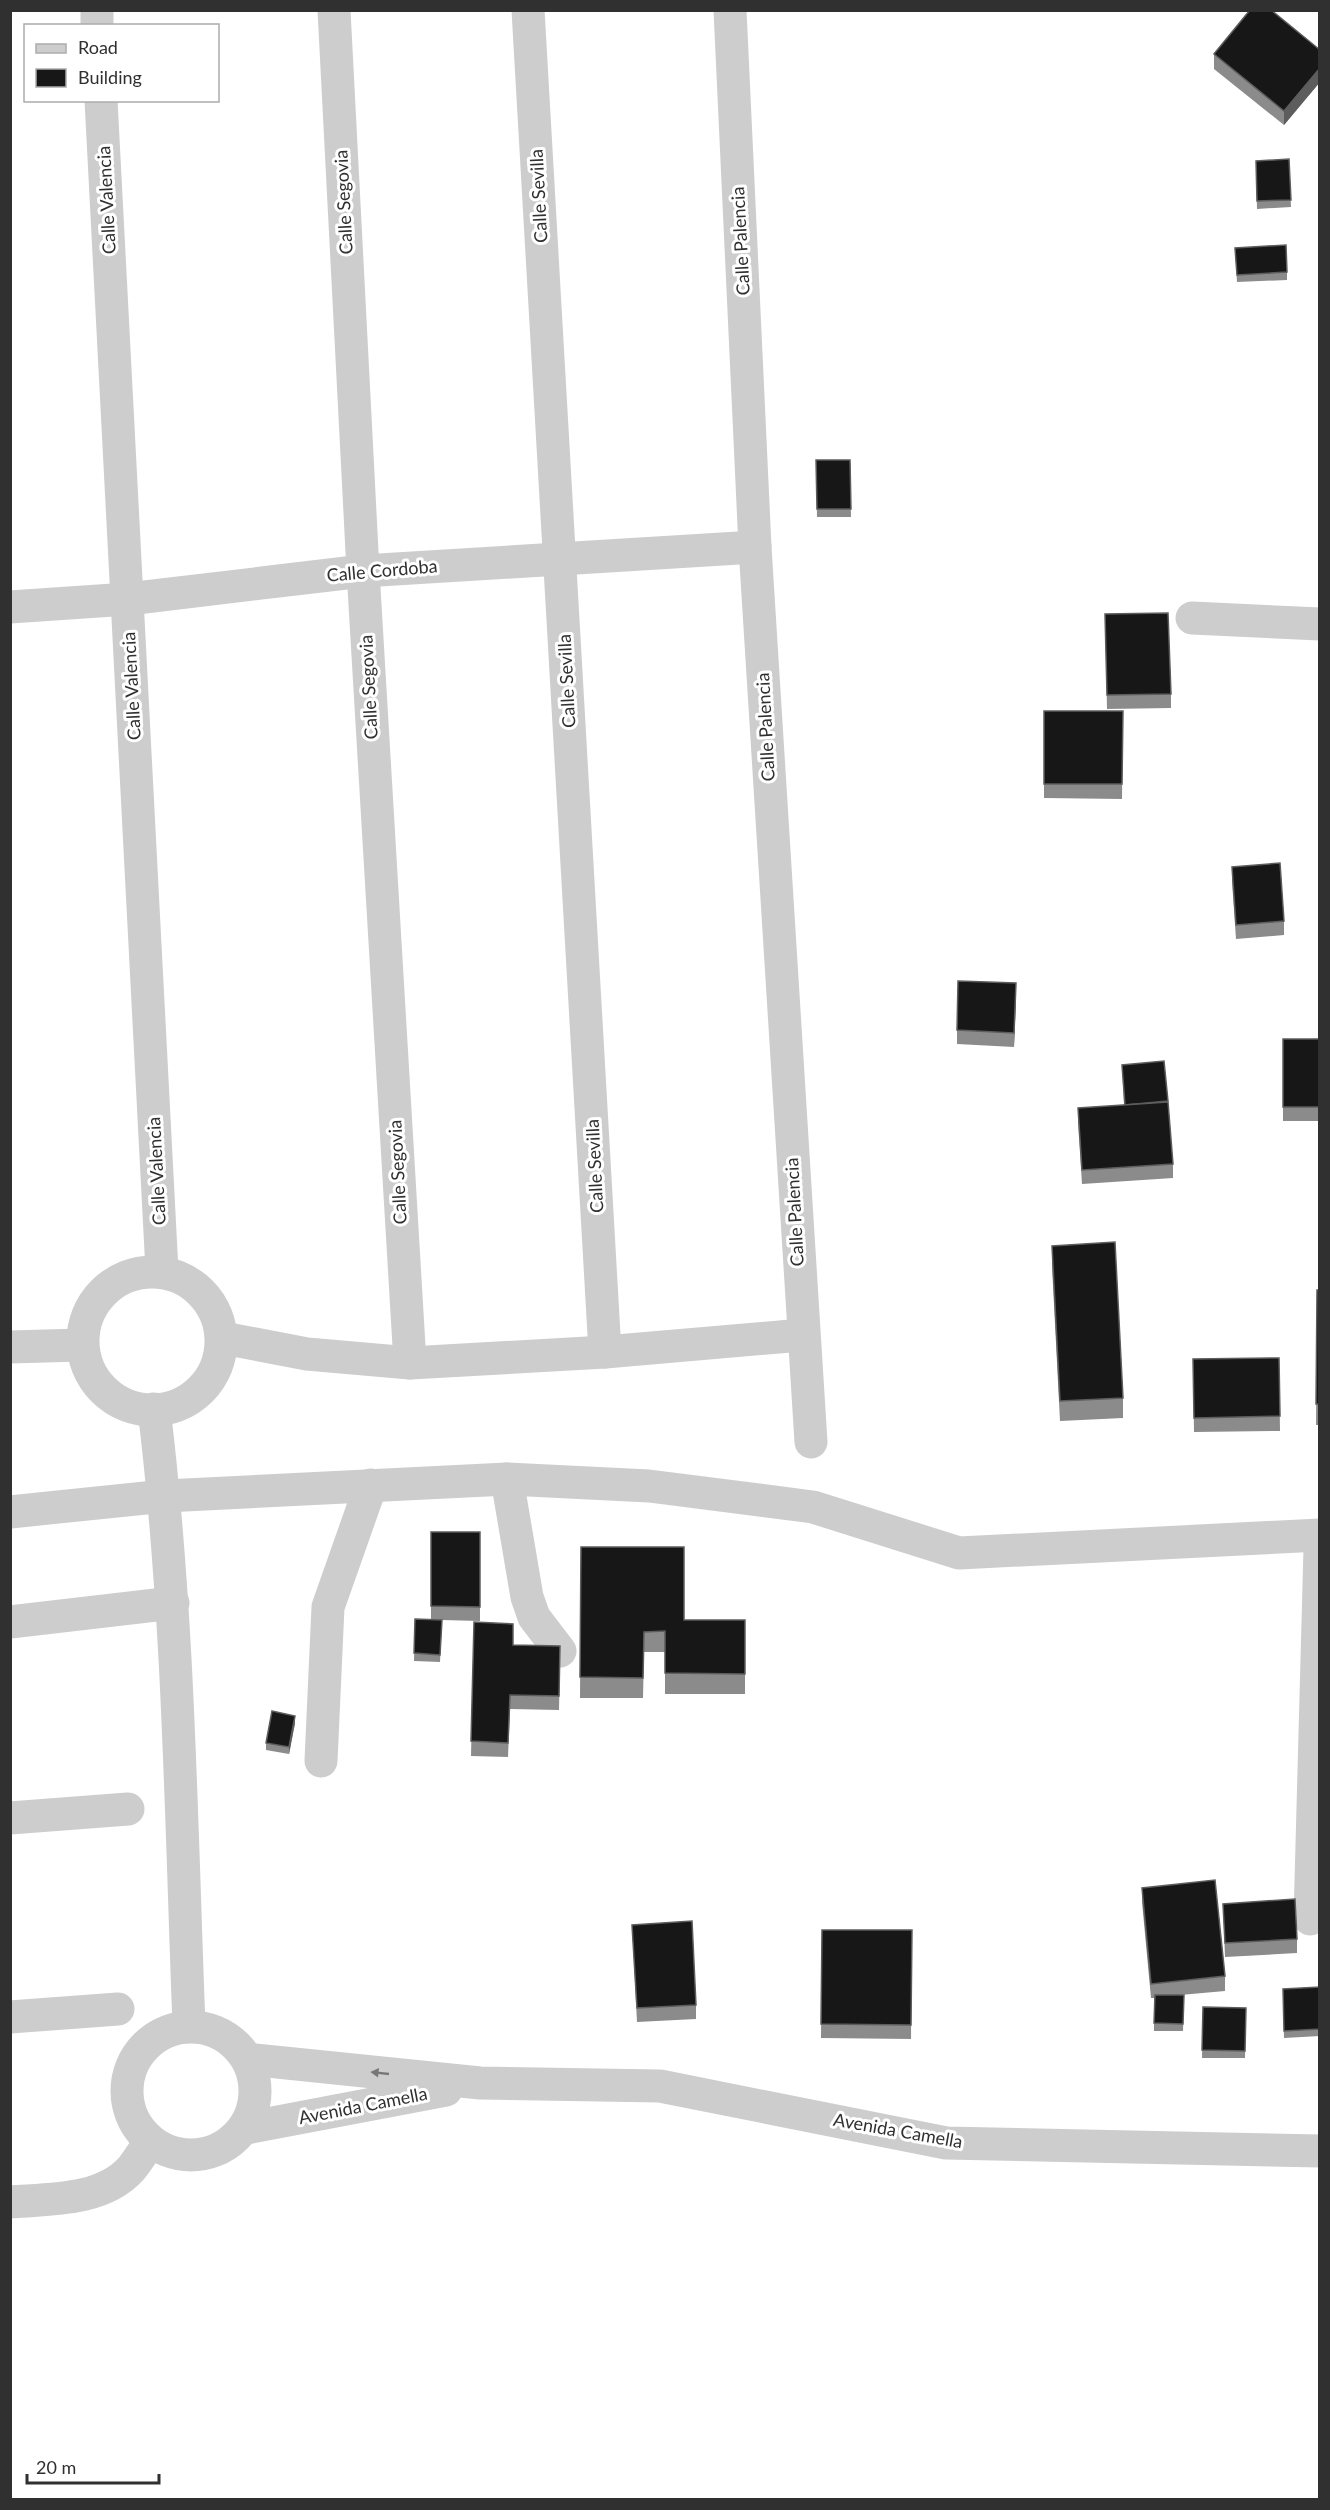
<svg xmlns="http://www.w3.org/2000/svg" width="1330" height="2510" viewBox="0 0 1330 2510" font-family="Lato,sans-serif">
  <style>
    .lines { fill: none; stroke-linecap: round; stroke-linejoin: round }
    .minor { stroke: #cdcdcd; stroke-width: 33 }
    .wall { fill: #8b8b8b }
    .shaded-wall { fill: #5d5d5d }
    .building { fill: #171717; stroke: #5d5d5d; stroke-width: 1.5 }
    .oneway { fill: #777 }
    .labels { text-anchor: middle; stroke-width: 6; stroke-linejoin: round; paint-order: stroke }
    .street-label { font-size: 18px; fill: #303030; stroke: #fff }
  </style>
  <rect width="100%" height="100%" fill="#fff"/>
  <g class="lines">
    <g class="minor">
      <path d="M97 10V26"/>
      <path d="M334 10 363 571 410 1363"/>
      <path d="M528 10 605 1352"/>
      <path d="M730 10 755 547 811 1442"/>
      <path d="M101 100 162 1271"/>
      <path d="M10 607 128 599 363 571 755 547"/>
      <path d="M1192 618 1320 624"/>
      <circle cx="152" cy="1341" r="69"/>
      <path d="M223 1338 307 1354 410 1363 605 1352 802 1335"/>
      <path d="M10 1347 81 1345"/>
      <path d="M154 1409C179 1614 181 1820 189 2026"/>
      <path d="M507 1479 527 1597 534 1617 560 1651"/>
      <path d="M10 1512 165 1496 507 1479 649 1486 813 1507 959 1553 1320 1535"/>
      <path d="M10 1622 173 1603"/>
      <path d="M321 1761 328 1607 371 1485"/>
      <path d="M10 1818 128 1809"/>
      <path d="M1310 1919 1320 1548"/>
      <path d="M10 2017 118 2009"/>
      <circle cx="191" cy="2091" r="64"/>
      <path d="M247 2059 480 2083 660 2086 946 2143 1320 2151"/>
      <path d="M246 2128 446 2090"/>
      <path d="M10 2202C50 2199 102 2201 131 2169 138 2161 144 2150 150 2142"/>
    </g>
  </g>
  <g class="wall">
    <path d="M1320 50V82L1284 125 1214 69V54Z"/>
    <path d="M1289 159 1291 207 1257 209 1256 161Z"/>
    <path d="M1235 248 1287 272V280L1237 282Z"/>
    <path d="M816 460H850L851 517H817Z"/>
    <path d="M1105 614 1171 694V708L1107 709Z"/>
    <path d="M1044 711H1123L1122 799 1044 798Z"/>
    <path d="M1232 867 1284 921V935L1236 939 1232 881Z"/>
    <path d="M1016 997 1014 1047 957 1044V1030Z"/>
    <rect x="1283" y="1039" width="37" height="82"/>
    <path d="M1122 1065 1173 1164V1178L1082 1184 1078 1122V1108L1124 1105Z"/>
    <path d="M1052 1246 1123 1398V1418L1060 1421 1052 1266Z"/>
    <path d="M1317 1290H1320V1425H1316Z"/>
    <path d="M1279 1358 1280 1431 1194 1432 1193 1359Z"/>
    <path d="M431 1532H480V1621L442 1620 440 1662 414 1661 415 1619H431Z"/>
    <path d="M581 1547 684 1620H745V1694H665V1652H644L643 1698H580Z"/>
    <path d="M474 1622 513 1645 560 1660 559 1710 510 1709 508 1757 471 1756Z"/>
    <path d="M295 1723 289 1754 266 1750V1743Z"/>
    <path d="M1142 1888 1225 1976V1991L1180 1995H1184L1183 2031H1154V1998H1151L1142 1902Z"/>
    <path d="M1223 1904 1297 1939V1953L1225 1957Z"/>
    <path d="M632 1925 696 2005V2019L637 2022Z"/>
    <path d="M822 1930H912L911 2039 821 2038Z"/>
    <path d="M1320 1987V2036L1284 2038 1283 1989Z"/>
    <path d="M1203 2007 1246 2008 1245 2058H1202Z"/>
  </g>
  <g class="shaded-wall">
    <path d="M1320 68V82L1284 125V111Z"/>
    <path d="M1016 983V997L1014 1047V1033Z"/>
    <path d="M295 1716V1723L289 1754V1747Z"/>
  </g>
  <g class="building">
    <path d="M1250 10H1271L1320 50V68L1284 111 1214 54Z"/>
    <path d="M1289 159 1291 200 1257 201 1256 161Z"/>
    <path d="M1286 245 1287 272 1237 275 1235 248Z"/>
    <path d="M816 460H850L851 509H817Z"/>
    <path d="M1168 613 1171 694 1107 695 1105 614Z"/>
    <path d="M1044 711H1123L1122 784H1044Z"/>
    <path d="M1280 863 1284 921 1236 925 1232 867Z"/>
    <path d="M958 981 1016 983 1014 1033 957 1030Z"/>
    <rect x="1283" y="1039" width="37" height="68"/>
    <path d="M1164 1061 1168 1101 1125 1105 1122 1065Z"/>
    <path d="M1168 1102 1173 1164 1082 1170 1078 1108Z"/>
    <path d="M1115 1242 1123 1398 1060 1401 1052 1246Z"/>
    <path d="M1317 1290H1320V1404H1316Z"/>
    <path d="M1279 1358 1280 1416 1194 1418 1193 1359Z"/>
    <path d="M431 1532H480V1607L431 1606Z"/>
    <path d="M581 1547H684V1620H745V1674L665 1673V1631L644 1632 643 1678 580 1677Z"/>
    <path d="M415 1619 442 1620 440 1655 414 1653Z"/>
    <path d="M474 1622 513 1624V1645L560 1646 559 1696 510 1695 508 1743 471 1741Z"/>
    <path d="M272 1711 295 1716 289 1747 266 1743Z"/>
    <path d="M1215 1880 1225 1976 1151 1984 1142 1888Z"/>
    <path d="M1295 1899 1297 1939 1225 1943 1223 1904Z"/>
    <path d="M692 1921 696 2005 637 2008 632 1925Z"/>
    <path d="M822 1930H912L911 2025 821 2024Z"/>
    <path d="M1320 1987V2029L1284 2031 1283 1989Z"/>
    <path d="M1155 1995H1184L1183 2024 1154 2023Z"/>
    <path d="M1203 2007 1246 2008 1245 2051 1202 2050Z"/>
  </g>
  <defs><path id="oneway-solid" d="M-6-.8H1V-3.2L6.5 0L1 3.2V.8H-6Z" transform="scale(1.5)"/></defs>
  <use class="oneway" href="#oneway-solid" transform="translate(380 2073) rotate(-174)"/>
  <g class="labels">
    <g class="street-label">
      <text transform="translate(539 196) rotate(-93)" y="6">Calle Sevilla</text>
      <text transform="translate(107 200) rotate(-93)" y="6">Calle Valencia</text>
      <text transform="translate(344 202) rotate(-93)" y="6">Calle Segovia</text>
      <text transform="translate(741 241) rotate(-93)" y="6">Calle Palencia</text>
      <text transform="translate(382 571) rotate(-5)" y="6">Calle Cordoba</text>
      <text transform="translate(567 681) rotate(-93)" y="6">Calle Sevilla</text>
      <text transform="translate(132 686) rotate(-93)" y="6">Calle Valencia</text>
      <text transform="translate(369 687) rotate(-93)" y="6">Calle Segovia</text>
      <text transform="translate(766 727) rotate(-93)" y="6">Calle Palencia</text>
      <text transform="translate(595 1166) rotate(-93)" y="6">Calle Sevilla</text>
      <text transform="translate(157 1171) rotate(-93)" y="6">Calle Valencia</text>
      <text transform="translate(398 1172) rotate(-93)" y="6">Calle Segovia</text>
      <text transform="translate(795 1212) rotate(-93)" y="6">Calle Palencia</text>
      <text transform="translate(363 2106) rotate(-11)" y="6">Avenida Camella</text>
      <text transform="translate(898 2131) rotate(10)" y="6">Avenida Camella</text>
    </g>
  </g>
  <rect width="1330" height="2510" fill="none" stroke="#303030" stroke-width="24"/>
  <rect x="24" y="24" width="195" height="78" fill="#ffffff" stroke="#acacac" stroke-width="1.5"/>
  <rect x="36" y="44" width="30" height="9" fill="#cdcdcd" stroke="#acacac" stroke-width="1.5"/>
  <text x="78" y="54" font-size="18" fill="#303030">Road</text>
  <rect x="36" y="69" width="30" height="18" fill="#171717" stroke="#acacac" stroke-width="1.5"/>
  <text x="78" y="84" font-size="18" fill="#303030">Building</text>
  <path d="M27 2474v9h132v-9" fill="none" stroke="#303030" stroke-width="3"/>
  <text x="36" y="2474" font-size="18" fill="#303030" stroke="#ffffff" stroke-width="4.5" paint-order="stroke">20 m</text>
</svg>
